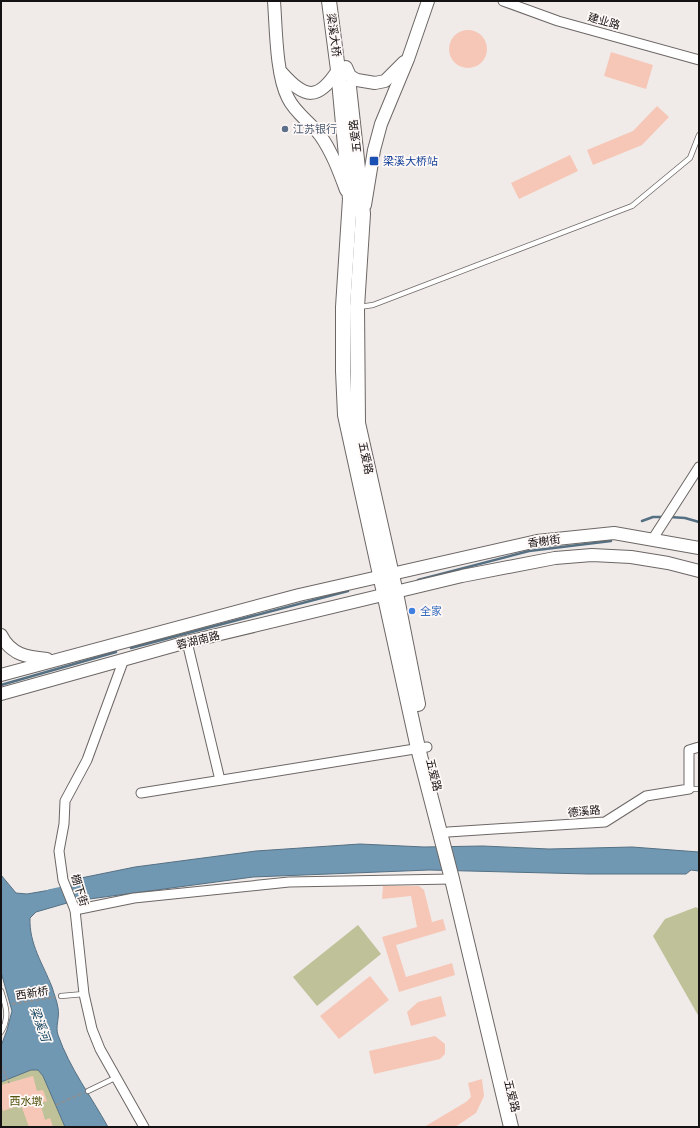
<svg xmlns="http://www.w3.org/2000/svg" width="700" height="1128" viewBox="0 0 700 1128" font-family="'Open Sans','Noto Sans SC',sans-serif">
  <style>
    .green { fill: #bfc298 }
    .water { fill: #7198b3; stroke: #557083 }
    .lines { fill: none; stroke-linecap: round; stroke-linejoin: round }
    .stream { stroke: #557083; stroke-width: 2.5 }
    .river { stroke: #7198b3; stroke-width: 16 }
    .building { fill: #f6c7b6 }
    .lane-casing { stroke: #6c6765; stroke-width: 6 }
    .street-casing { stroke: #6c6765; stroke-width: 11 }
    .secondary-casing { stroke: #6c6765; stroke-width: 14 }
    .primary-casing { stroke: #6c6765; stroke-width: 16 }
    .path { stroke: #928f8d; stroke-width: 1.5; stroke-dasharray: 4 2; stroke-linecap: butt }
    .lane { stroke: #fff; stroke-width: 4.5 }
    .street { stroke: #fff; stroke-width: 9 }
    .secondary { stroke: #fff; stroke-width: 12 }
    .primary { stroke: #fff; stroke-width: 14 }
    .service-dot { fill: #5c6f8a; stroke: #fef8f6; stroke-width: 1.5 }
    .transit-dot { fill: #1a4fb4; stroke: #fef8f6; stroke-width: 1.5 }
    .shop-dot { fill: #3f7fe0; stroke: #fef8f6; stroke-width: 1.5 }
    .labels { text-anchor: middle; stroke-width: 3.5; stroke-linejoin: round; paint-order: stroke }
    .street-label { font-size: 11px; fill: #141212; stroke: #fef8f6 }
    .service-label { font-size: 11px; fill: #4e5e75; stroke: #fef8f6; text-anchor: start }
    .transit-label { font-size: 11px; fill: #164399; stroke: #fef8f6; text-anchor: start }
    .shop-label { font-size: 11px; fill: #366cbe; stroke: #fef8f6; text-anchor: start }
    .park-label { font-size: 11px; fill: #545610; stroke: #fef8f6 }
    .water-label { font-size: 12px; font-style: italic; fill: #154662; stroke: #fef8f6 }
  </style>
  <rect width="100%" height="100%" fill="#f0ebe9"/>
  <g class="green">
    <path d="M696 907 699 909V1017L653 936 665 919Z"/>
    <path d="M358 925 381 954 317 1006 293 977Z"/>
    <path d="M31 1070H38L43 1076 65 1127H1V1082Z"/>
  </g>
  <g class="water">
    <path d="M360 844 424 847 483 846 549 849 632 847 699 852V871L691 870 686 874H588L429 870 253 877 82 900 76 879 135 867 256 851Z"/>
    <path d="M1 875 16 893 27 894 62 888 67 903 36 912 30 918C29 944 43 964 52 987 54 994 57 1001 58 1008 60 1017 55 1027 58 1035 70 1069 91 1096 108 1127H65L43 1076 38 1070H31L1 1082V1046L7 1030 12 1011 1 972Z"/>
  </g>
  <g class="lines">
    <g class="stream">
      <path d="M670 517 685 518 699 522"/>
      <path d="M642 521 653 517H663"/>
      <path d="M418 580 529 551 611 541"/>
      <path d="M131 648 348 591"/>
      <path d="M1 685 116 652"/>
    </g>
    <path class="river" d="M51 897 101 886"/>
  </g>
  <g class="building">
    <circle cx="468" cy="49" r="19"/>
    <path d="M611 52 653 65 646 89 604 76Z"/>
    <path d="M657 106 669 117 642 145 593 165 587 150 633 131Z"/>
    <path d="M570 155 578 171 519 199 511 183Z"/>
    <path d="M383 886H419L424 890 432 922 443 919 446 930 396 945 406 977 452 963 455 975 399 992 382 937 417 927 411 896 382 899Z"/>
    <path d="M370 976 389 1000 339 1039 320 1016Z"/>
    <path d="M441 996 446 1016 411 1026 407 1012 418 1002Z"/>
    <path d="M435 1036 445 1044V1054L440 1059 374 1074 369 1051Z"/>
    <path d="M33 1076 37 1091 43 1090 47 1101 40 1103 45 1120 50 1118 53 1127H29L21 1105 3 1111 1 1104V1085Z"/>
    <path d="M482 1079 484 1096 476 1113 455 1127H424L466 1102 471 1097 468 1083Z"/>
  </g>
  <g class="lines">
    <g class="lane-casing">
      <g id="lane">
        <path d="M359 307 373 305 632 206 690 158 699 135"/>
        <path d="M689 789H699"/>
        <path d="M1 991C6 1006 10 1018 1 1032"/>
        <path d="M61 996 84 994"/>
        <path d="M88 1091 117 1077"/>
      </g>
    </g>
    <g class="street-casing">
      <g id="street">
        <path d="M503 1 558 21 699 60"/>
        <path d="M652 540 699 467"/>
        <path d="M187 642 220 780"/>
        <path d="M124 659 87 760 65 801 64 824 59 851 63 880 75 910 84 994 92 1029 100 1049 144 1127"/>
        <path d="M141 793 427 747"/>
        <path d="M448 832 605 822 646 796 689 789V750L699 747"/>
        <path d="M75 910 134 898 289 882 452 879"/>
      </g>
    </g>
    <g class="secondary-casing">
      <g id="secondary">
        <path d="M274 1C276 27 276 75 288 98 295 113 310 122 320 135 332 152 339 171 346 190"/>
        <path d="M346 67 350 76 357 80 375 83 385 81 404 62"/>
        <path d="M282 73C305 99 318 101 338 70"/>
        <path d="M365 205 374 150 381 124 408 59 428 1"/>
        <path d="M1 635C11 655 27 657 47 659"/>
        <path d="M1 675 299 595 537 541 614 533 699 548"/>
        <path d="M1 694 187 642 462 576 555 558 592 555 631 557 668 563 699 571"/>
      </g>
    </g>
    <g class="primary-casing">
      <g id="primary">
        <path d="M329 1 338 70 350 199 343 307V371L345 415 418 748 452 879 511 1127"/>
        <path d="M349 87 363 214 357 307 358 423 396 593 418 704"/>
      </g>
    </g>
    <g class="path">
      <path d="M12 1004 55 997"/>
      <path d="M1 1065 9 1083"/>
      <path d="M56 1105 83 1093"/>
    </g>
    <use href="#lane" class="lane"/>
    <use href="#street" class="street"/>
    <use href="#secondary" class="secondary"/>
    <use href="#primary" class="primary"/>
  </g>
  <circle class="service-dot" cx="285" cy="129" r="4"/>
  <rect class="transit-dot" x="369" y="156" width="10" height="10" rx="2"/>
  <circle class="shop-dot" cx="412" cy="611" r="4"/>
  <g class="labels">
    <g class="street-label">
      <text transform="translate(604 21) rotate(16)" y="4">建业路</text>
      <text transform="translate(334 35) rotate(82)" y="4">梁溪大桥</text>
      <text transform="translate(355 136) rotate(-97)" y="4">五爱路</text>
      <text transform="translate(366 458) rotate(78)" y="4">五爱路</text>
      <text transform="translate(544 541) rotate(-8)" y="4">香榭街</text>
      <text transform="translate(198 640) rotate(-14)" y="4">蓉湖南路</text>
      <text transform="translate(434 775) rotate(76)" y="4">五爱路</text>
      <text transform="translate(584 811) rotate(-5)" y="4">德溪路</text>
      <text transform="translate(80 890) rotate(73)" y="4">棚下街</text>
      <text transform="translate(32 993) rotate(-9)" y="4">西新桥</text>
      <text transform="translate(512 1096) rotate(76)" y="4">五爱路</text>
    </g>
    <g class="service-label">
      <text x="293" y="133">江苏银行</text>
    </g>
    <g class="transit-label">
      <text x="383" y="165">梁溪大桥站</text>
    </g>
    <g class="shop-label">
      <text x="420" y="615">全家</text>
    </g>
    <g class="park-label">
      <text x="26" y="1105">西水墩</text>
    </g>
    <g class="water-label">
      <text transform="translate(40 1024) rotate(70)" y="4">梁溪河</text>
    </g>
  </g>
  <rect width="700" height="1128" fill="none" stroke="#141212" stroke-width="4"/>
</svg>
